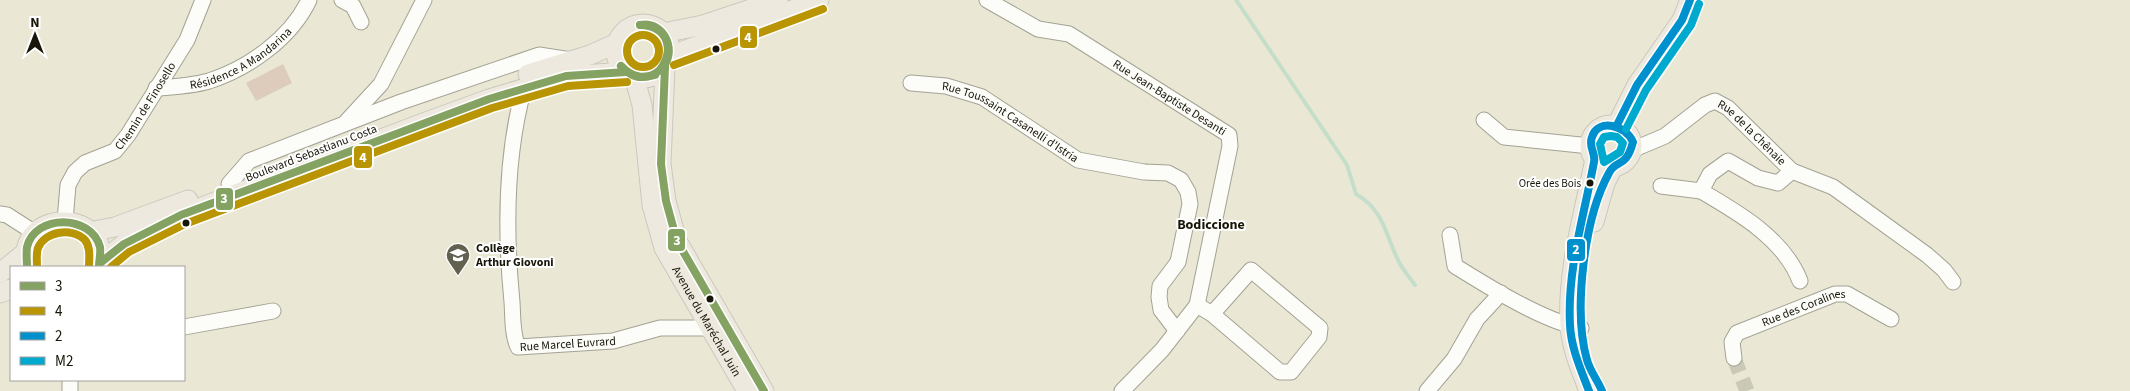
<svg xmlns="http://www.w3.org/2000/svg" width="2130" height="391" viewBox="0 0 2130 391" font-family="'Source Sans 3',sans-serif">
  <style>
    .green { fill: #ddcbbc }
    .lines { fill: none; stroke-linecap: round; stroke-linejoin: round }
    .stream { stroke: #c5decb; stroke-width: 4 }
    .minor-tunnel { stroke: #cac8b6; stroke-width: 15; stroke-dasharray: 15 8; stroke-linecap: butt }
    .minor-casing { stroke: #a4a293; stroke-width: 17 }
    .major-casing { stroke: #cac8bf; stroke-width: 21 }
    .minor { stroke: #fcfcf9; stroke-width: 15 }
    .major { stroke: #eee9de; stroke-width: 19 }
    .bus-1-casing { stroke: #fff; stroke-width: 11 }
    .bus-2-casing { stroke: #fff; stroke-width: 11 }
    .bus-3-casing { stroke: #fff; stroke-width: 11 }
    .bus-4-casing { stroke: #fff; stroke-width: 11 }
    .bus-1 { stroke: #84a363; stroke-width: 8 }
    .bus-2 { stroke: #b99503; stroke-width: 8 }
    .bus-3 { stroke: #0090cd; stroke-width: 8 }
    .bus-4 { stroke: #00a9ce; stroke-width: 8 }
    .bus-dot { fill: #181609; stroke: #fff; stroke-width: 2 }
    .labels { text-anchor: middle; stroke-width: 4; stroke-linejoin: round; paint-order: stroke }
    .bus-label { font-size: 11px; fill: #181609; stroke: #fff; text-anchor: end }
    .street-label { font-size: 12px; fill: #181609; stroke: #fff }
    .poi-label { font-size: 12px; font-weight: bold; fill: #181609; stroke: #fff; text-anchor: start }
    .neighbourhood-label { font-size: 14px; font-weight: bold; fill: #181609; stroke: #fff }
    .line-badge { stroke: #fff; stroke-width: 2 }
    .badge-label { font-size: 14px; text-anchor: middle; font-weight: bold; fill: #fff }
  </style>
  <rect width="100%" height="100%" fill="#eae8d4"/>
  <path class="green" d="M283 64 292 83 256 101 246 83Z"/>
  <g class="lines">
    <path class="stream" d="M1236 0 1347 165 1356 194C1385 211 1385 235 1399 262 1403 270 1410 278 1415 285"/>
    <path class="minor-tunnel" d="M1734 358 1747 391"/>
    <g class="minor-casing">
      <g id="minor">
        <path d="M342 0 353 6 361 22"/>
        <path id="s1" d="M987 0 1038 29 1069 34 1229 135 1230 146 1197 305 1162 350 1122 391"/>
        <path id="s2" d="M911 83 946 86 982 97 1078 160 1144 172 1168 173 1181 180 1188 192 1190 204 1178 262 1160 286 1159 297 1161 310 1177 331"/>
        <path id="s3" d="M156 88C173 87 192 86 209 81 249 68 291 38 309 0"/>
        <path id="s4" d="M524 88C505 157 505 231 512 302 513 316 512 334 518 347L613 341 660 328H704L720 326"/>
        <path d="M1484 120 1504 137 1590 146"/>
        <path d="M346 122 381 84 424 0"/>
        <path id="s5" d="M1632 150 1665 136 1705 105 1715 101 1728 108 1792 171 1833 187 1927 255 1944 270 1953 282"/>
        <path d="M1792 171 1778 183 1758 178 1728 161 1710 174 1701 191C1739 213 1784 239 1800 281"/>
        <path d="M229 184 249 161 401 102 539 55 571 60"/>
        <path d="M1661 186 1701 191"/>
        <path d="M0 214 7 215 35 233"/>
        <path id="s6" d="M65 221 68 185 75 172 85 163 115 151 128 135 187 40 203 0"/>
        <path d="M1450 235 1455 266C1487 286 1545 322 1581 328"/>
        <path d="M1197 305 1212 314 1280 372H1291L1319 337 1320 328 1251 270 1212 314"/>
        <path d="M184 327 273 311"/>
        <path id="s7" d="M1734 358 1732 342 1737 333 1835 294H1847L1891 319"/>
        <path d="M70 391V380"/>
        <path d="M1427 391 1454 359 1477 319 1501 293"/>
      </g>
    </g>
    <g class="major-casing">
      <g id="major">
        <circle cx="643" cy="51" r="27"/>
        <path d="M663 33 703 25 778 0"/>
        <path d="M670 56 819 0"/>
        <path d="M665 67 661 164 666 201 677 241 764 391"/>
        <path d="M528 74 590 55 617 43"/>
        <path id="s8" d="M634 76 642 105 652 205 664 248 747 391"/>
        <circle cx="1611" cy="146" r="21"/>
        <path d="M1617 125 1637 85 1682 20 1690 0"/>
        <path d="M1594 222 1605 183 1613 167"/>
        <path d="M89 232 115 227 188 200"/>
        <path d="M100 263 124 244 181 215 426 122 489 99 566 76 626 72"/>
        <path d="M27 267C14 206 114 208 99 267"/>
        <path d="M0 273 26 252"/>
        <path d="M0 293 11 289"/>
        <path d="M1589 391C1581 370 1571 347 1570 325 1567 269 1584 214 1595 159"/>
      </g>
    </g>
    <use href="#minor" class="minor"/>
    <use href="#major" class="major"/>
    <g class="bus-1-casing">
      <g id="bus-1">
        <path d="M640 25C668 26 675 49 660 70"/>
        <path d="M640 25C665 20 679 54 660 70"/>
        <path d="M621 66C632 78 647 81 660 70"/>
        <path d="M621 66C632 78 640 79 655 75"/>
        <path d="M665 67 661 164 666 201 677 241 764 391"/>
        <path d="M100 263 124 244 181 215 489 99 566 76 626 72"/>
        <path d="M27 267C27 261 26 253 27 247 35 214 91 214 100 247 101 253 99 261 99 267"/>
      </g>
    </g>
    <g class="bus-2-casing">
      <g id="bus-2">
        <circle cx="643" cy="51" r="16"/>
        <path d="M674 65 823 9"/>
        <path d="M37 267C37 261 36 253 38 248 45 231 72 227 85 240 91 248 89 258 89 267"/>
        <path d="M111 267 129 252 185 224 492 108 568 86 627 82"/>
      </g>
    </g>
    <g class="bus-3-casing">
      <g id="bus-3">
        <path d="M1617 125 1637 85 1682 20 1690 0"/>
        <path d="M1589 391C1581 370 1571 348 1570 325 1567 269 1584 216 1594 162 1596 153 1588 147 1592 137 1598 118 1626 125 1633 142 1626 169 1616 159 1609 173 1584 218 1573 311 1587 360 1590 371 1598 381 1602 391"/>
      </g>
    </g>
    <g class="bus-4-casing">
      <g id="bus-4">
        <path d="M1626 129 1646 90 1691 25 1699 4"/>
        <path d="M1611 136 1617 137 1623 143 1620 152 1604 162 1600 144 1604 137Z"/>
      </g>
    </g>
    <use href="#bus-1" class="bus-1"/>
    <use href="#bus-2" class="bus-2"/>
    <use href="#bus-3" class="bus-3"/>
    <use href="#bus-4" class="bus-4"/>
  </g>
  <defs>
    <g id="school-pin" transform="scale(1.25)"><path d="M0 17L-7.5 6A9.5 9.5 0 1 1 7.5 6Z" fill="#626050" stroke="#fff"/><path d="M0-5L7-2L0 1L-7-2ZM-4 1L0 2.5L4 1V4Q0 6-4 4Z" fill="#fff"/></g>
  </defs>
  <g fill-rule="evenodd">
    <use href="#school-pin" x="458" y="255"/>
  </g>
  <g class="bus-dot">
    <circle cx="716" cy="49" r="4.5"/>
    <circle cx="1590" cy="183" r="4.5"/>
    <circle cx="186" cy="223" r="4.5"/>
    <circle cx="710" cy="299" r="4.5"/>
  </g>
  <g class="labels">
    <g class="bus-label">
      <text x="1581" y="187">Orée des Bois</text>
    </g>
    <g class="street-label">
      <text dy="4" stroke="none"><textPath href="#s3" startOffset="92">Résidence A Mandarina</textPath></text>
      <text dy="4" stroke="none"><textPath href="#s1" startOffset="209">Rue Jean-Baptiste Desanti</textPath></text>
      <text dy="4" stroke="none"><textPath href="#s6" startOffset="151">Chemin de Finosello</textPath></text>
      <text dy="4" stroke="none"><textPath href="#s2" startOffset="109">Rue Toussaint Casanelli d'Istria</textPath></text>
      <text dy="4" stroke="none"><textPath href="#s5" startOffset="146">Rue de la Chênaie</textPath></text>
      <text transform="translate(311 153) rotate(-21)" y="4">Boulevard Sebastianu Costa</text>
      <text dy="4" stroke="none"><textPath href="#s7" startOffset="98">Rue des Coralines</textPath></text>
      <text dy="4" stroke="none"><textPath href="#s8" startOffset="260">Avenue du Maréchal Juin</textPath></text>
      <text dy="4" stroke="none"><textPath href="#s4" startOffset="311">Rue Marcel Euvrard</textPath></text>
    </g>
    <g class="poi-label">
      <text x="476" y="252">Collège<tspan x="476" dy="14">Arthur Giovoni</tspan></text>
    </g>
    <g class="neighbourhood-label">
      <text x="1211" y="229">Bodiccione</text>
    </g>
  </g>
  <g class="line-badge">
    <rect x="739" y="25" width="19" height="24" rx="5" fill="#b99503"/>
    <rect x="353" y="145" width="20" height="24" rx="5" fill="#b99503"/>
    <rect x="215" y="187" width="19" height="24" rx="5" fill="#84a363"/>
    <rect x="667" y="228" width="19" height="24" rx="5" fill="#84a363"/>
    <rect x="1566" y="238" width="20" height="24" rx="5" fill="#0090cd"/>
  </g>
  <g class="badge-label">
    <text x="748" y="42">4</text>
    <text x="363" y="162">4</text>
    <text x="224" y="203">3</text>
    <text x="677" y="245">3</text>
    <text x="1576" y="254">2</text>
  </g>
  <rect x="10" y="266" width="175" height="115" fill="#ffffff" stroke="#a3a29d"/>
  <rect x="20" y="282" width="25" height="8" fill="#84a363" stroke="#a3a29d"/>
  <text x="55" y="291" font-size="15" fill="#181609">3</text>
  <rect x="20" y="307" width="25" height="8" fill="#b99503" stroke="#a3a29d"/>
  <text x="55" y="316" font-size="15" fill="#181609">4</text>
  <rect x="20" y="332" width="25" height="8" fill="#0090cd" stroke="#a3a29d"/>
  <text x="55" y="341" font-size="15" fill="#181609">2</text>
  <rect x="20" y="357" width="25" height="8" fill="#00a9ce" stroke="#a3a29d"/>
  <text x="55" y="366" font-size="15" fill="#181609">M2</text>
  <g transform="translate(35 35)" stroke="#ffffff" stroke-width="4" paint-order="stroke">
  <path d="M0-4L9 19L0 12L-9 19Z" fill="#181609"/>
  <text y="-8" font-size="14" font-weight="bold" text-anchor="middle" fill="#181609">N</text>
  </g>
</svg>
